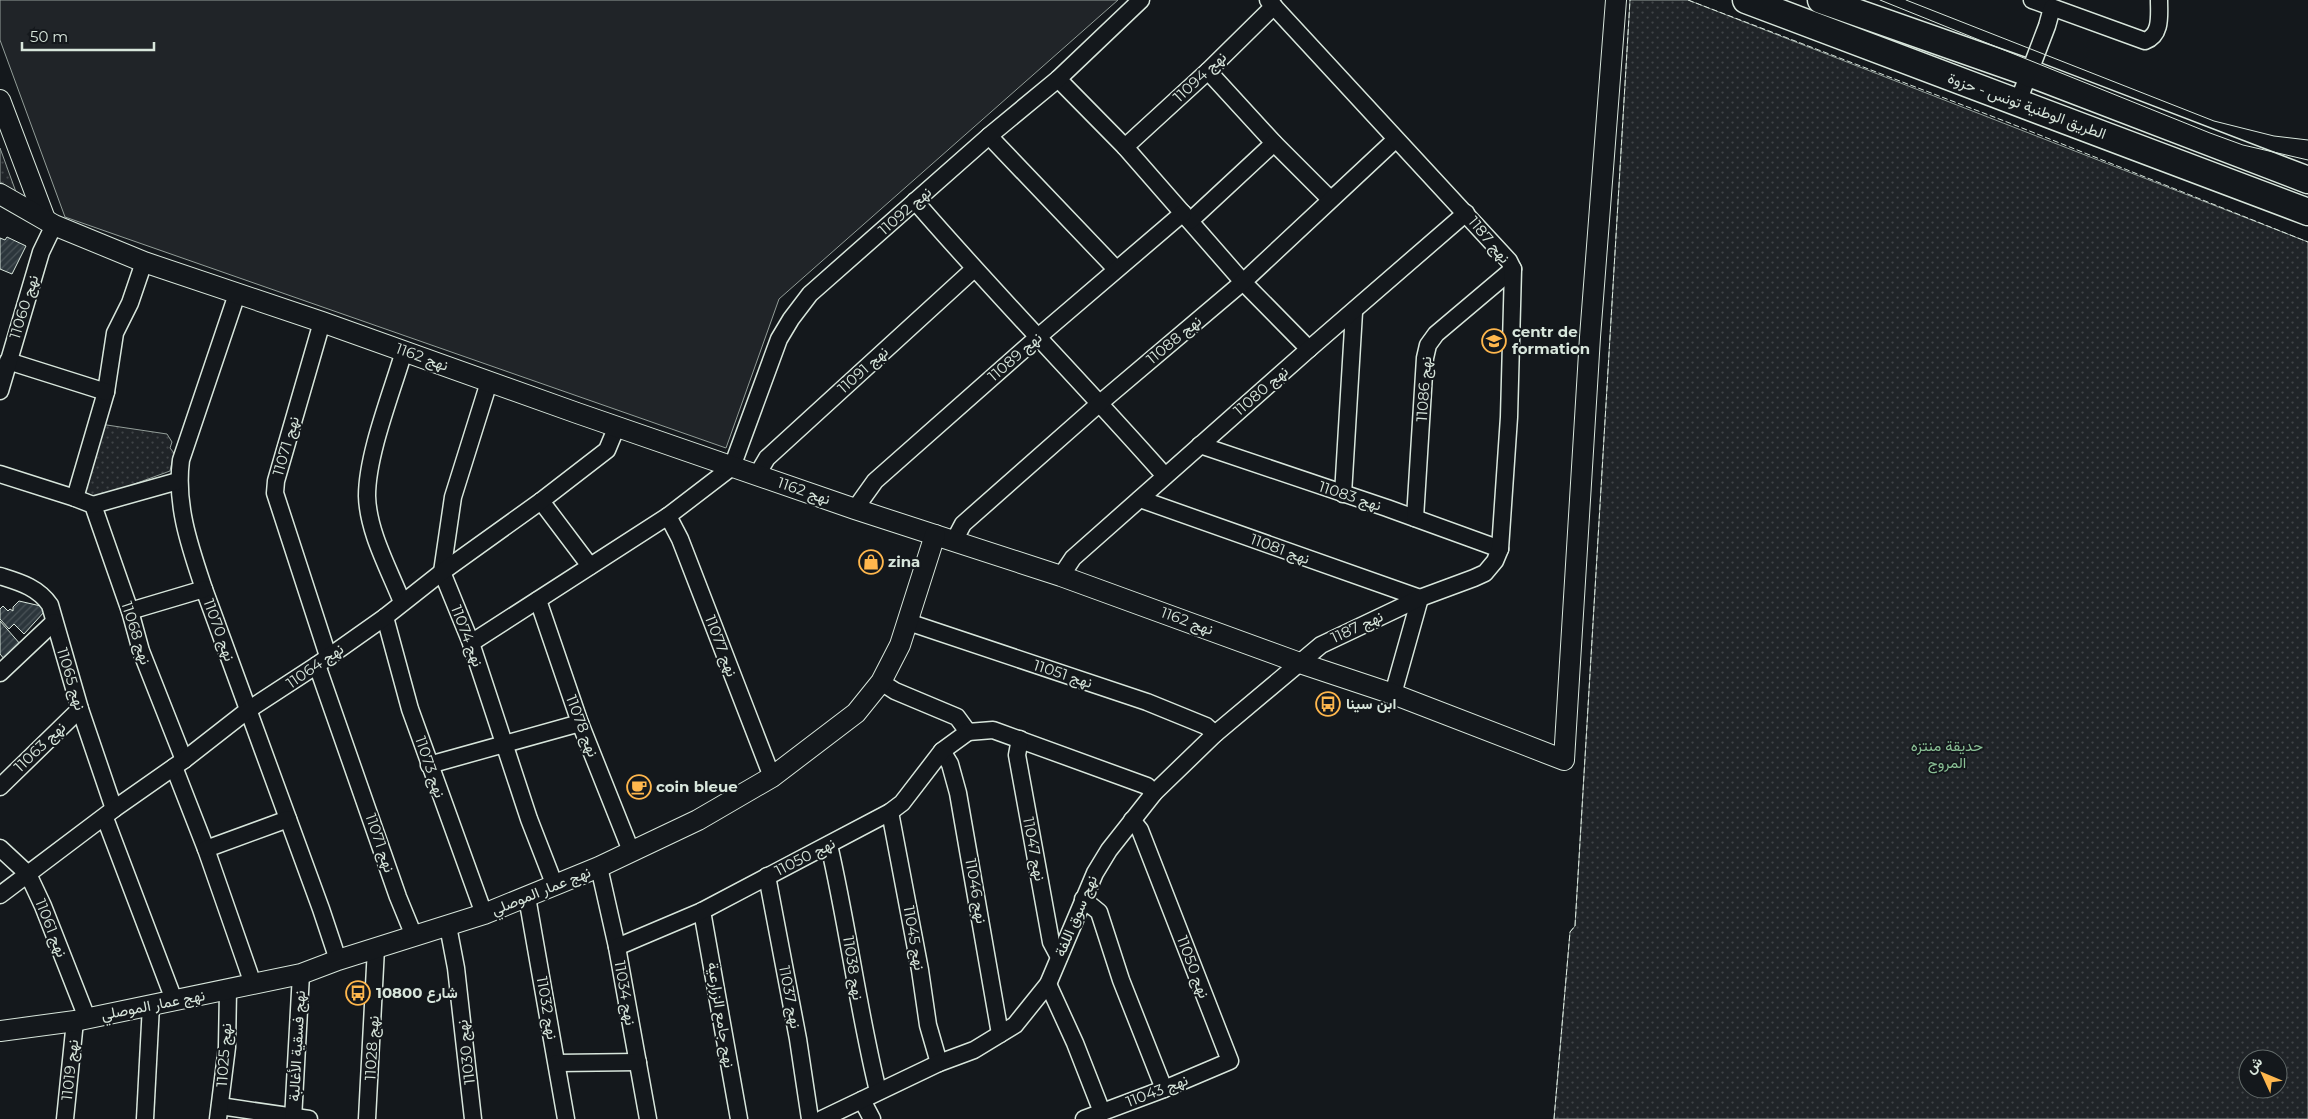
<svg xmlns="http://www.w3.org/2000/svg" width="2308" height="1119" viewBox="0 0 2308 1119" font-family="Montserrat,Vazirmatn,sans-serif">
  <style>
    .grass { fill: url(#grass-dots); stroke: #939e99; fill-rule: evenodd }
    .garden { fill: #202428; stroke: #939e99 }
    .building { fill: url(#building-hatch); stroke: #d8e6dc }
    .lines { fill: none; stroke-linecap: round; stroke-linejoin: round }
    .minor-casing { stroke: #d8e6dc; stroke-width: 19 }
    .tertiary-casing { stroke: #d8e6dc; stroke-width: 22 }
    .trunk-casing { stroke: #d8e6dc; stroke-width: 29 }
    .minor { stroke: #14181c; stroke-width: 16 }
    .tertiary { stroke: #14181c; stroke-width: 20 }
    .trunk { stroke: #14181c; stroke-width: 26 }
    .tram { stroke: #d8e6dc; stroke-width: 1 }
    .fence { stroke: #d8e6dc; stroke-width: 1; stroke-dasharray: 6 2.5; stroke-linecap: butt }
    .labels { text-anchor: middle; stroke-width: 4; stroke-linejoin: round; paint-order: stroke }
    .street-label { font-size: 15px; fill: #d8e6dc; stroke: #14181c }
    .poi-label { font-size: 15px; font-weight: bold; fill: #d8e6dc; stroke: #14181c; text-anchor: start }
    .park-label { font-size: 15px; fill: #8ac095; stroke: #14181c }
  </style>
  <defs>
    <pattern id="grass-dots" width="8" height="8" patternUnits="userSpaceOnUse" patternTransform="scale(1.25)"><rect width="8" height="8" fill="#202428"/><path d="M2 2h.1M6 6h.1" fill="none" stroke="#404447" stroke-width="1.8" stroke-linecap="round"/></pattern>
    <pattern id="building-hatch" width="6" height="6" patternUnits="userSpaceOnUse" patternTransform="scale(1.25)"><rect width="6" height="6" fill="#2c363c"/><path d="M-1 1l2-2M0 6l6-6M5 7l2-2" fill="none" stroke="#4a5358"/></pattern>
  </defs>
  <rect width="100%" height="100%" fill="#14181c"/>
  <g class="grass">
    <path d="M1630 0H1688L2308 242V1119H1554L1570 932 1575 926ZM2248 1059H2278V1089H2248Z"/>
    <path d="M0 148 16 192 0 182Z"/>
    <path d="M100 424 167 434 172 442 170 448 174 453 170 471 93 499H80Z"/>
  </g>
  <path class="garden" d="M0 0H1118L779 299 726 448 65 217 0 40Z"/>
  <g class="building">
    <path d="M7 237 26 246 12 274 0 269V238L5 240Z"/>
    <path d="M19 601 45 607V611L24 634 14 624 9 629 0 619V609L3 606 8 611 10 609 13 611V607Z"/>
    <path d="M0 621 21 645 5 660 0 654Z"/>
  </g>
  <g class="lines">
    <g class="minor-casing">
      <g id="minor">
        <path d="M2032 0 2145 41C2162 35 2159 15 2159 0"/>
        <path d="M1208 71 1274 143 1330 199"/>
        <path d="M1058 79 1125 147 1243 282 1309 349"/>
        <path d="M2018 102 2047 26 2052 8"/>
        <path d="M989 136 1116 269"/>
        <path d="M1125 147 1208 71 1274 6"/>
        <path d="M915 201C996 295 1083 383 1165 476"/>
        <path d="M1190 221 1274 143"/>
        <path d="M144 262 130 303 115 333 106 392 75 498 93 505 130 611 141 651 184 760"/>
        <path d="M237 294 181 460C175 505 190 547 204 589L321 909 338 960"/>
        <path d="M322 322 276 481 275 493 328 656"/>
        <path d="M8 361 106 392"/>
        <path d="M489 382 453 497 442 572 471 643 529 819 555 886"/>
        <path d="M0 391 41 252 54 225"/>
        <path d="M1200 445 1387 508 1500 549"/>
        <path d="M0 474 75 498"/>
        <path d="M757 475 767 458 974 269"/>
        <path d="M1343 494 1354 312"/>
        <path d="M1140 499 1420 598 1393 694"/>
        <path d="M541 501 590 566"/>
        <path d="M93 505 178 481"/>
        <path d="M855 509 875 481 1038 337 1183 213"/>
        <path d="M668 516 680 539 772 777"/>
        <path d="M1415 518 1425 358 1428 345 1436 334 1513 269"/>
        <path d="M954 541 963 524 1100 403 1243 282 1395 140"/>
        <path d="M0 576C19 582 38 587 50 605L80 709 114 809"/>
        <path d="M1061 576 1073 558 1309 349 1466 213"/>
        <path d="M538 600 580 723 631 851"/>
        <path d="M402 602C389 569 368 532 367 496 367 454 392 392 404 351"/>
        <path d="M130 611 204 589"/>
        <path d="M385 617 410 709 484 914"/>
        <path d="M908 622 1147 702 1206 726 1215 734"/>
        <path d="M471 643 668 516 732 467 779 339 791 319 810 294 989 136 1058 79 1141 0"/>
        <path d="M317 665 398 897 414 936"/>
        <path d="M0 673 54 622"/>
        <path d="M881 682 895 691 957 717 968 732 993 730 1147 786 1154 793"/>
        <path d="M1020 739 1017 755 1051 942 1059 957"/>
        <path d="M942 751 950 764 958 793 1000 1034"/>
        <path d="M429 765 580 723"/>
        <path d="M174 767 206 849 253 984"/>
        <path d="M0 787 80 709"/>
        <path d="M890 812 920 970 928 1025 939 1063"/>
        <path d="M105 818 174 1000"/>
        <path d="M829 845C848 927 858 1010 878 1091"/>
        <path d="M0 848 28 874 43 906 87 1018"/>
        <path d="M206 849 288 819"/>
        <path d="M599 867 617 947 648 1119"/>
        <path d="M767 876 798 1039 810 1119"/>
        <path d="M0 895 114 809 184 760 248 710 317 665 385 617 442 572 541 501 607 450 617 426"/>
        <path d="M527 897 566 1119"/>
        <path d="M1083 899 1099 912 1121 980 1164 1089"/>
        <path d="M702 911 739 1119"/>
        <path d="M448 926 456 968 473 1119"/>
        <path d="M617 947 702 911 890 812 902 803 942 751 968 732"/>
        <path d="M1048 984 1075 1043 1102 1112"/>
        <path d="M557 1063 638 1062"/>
        <path d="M862 1100 872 1119"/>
        <path d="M220 1106 309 1119"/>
        <path d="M65 1119 75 1021"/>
        <path d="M145 1119 151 1005"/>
        <path d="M218 1119 227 1047 228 990"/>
        <path d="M293 1119 301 974"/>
        <path d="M367 1119 376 948"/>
        <path d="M822 1119 939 1063 974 1050 1015 1025 1048 984 1095 873 1109 850 1154 793 1215 734 1321 645 1420 598 1474 578 1485 573 1495 561 1500 549 1509 417 1513 269 1509 261 1268 0"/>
        <path d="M1084 1119 1164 1089 1230 1061 1140 830 1132 820"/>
      </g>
    </g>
    <g class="tertiary-casing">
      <g id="tertiary">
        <path d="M0 100 45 219"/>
        <path d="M0 194 54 225 144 262 322 322 577 413 855 509 1061 576 1297 662 1393 694 1564 760 1590 337 1616 0"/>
        <path d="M0 1031 75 1021 301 974 338 960 484 914 599 867 698 820 772 777 856 713 881 682 900 645 935 535"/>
      </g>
    </g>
    <g class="trunk-casing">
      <g id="trunk">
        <path d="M1746 0 2308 212"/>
        <path d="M1821 0 2029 73 2308 180"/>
      </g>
    </g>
    <use href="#minor" class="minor"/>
    <use href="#tertiary" class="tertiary"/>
    <use href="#trunk" class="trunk"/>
    <g class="tram">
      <path d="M1880 0 2210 133 2243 145 2308 160"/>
      <path d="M1906 0 2214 121 2274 136 2308 140"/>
    </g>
    <g class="fence">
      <path d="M1688 0 2007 122 2308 242"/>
      <path d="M1554 1119 1570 932 1575 926 1630 0"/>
    </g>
  </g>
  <defs>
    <g id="school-ring" transform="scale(1.25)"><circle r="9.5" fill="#14181c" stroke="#ffb74d" stroke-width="1.5"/><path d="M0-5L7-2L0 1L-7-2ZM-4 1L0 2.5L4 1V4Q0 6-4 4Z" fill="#ffb74d"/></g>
    <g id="shop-ring" transform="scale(1.25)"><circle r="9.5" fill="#14181c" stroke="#ffb74d" stroke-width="1.5"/><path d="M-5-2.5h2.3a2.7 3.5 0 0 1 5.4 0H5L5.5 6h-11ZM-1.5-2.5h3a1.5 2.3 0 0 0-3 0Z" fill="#ffb74d"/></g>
    <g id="bus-ring" transform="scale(1.25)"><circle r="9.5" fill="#14181c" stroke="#ffb74d" stroke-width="1.5"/><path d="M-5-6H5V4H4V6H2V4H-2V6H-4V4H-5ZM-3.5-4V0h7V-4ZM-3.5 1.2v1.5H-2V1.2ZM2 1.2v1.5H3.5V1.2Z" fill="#ffb74d"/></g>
    <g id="cafe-ring" transform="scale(1.25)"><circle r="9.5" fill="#14181c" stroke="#ffb74d" stroke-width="1.5"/><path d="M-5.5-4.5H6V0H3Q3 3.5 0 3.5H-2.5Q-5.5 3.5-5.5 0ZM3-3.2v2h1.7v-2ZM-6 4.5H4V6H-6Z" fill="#ffb74d"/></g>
  </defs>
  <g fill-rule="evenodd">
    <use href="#school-ring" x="1494" y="341"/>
    <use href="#shop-ring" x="871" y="562"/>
    <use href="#bus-ring" x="1328" y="704"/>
    <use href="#cafe-ring" x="639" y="787"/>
    <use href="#bus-ring" x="358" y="993"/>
  </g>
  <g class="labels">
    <g class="street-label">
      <text transform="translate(1200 77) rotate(-43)" y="5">نهج 11094</text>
      <text transform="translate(2027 106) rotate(20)" y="5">الطريق الوطنية تونس - حزوة</text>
      <text transform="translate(905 211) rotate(-41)" y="5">نهج 11092</text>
      <text transform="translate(1489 240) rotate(50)" y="5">نهج 1187</text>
      <text transform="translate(24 307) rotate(-73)" y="5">نهج 11060</text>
      <text transform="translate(1174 340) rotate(-40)" y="5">نهج 11088</text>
      <text transform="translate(422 357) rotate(20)" y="5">نهج 1162</text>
      <text transform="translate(1015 357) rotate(-41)" y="5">نهج 11089</text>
      <text transform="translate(863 370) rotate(-42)" y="5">نهج 11091</text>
      <text transform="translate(1424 389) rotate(-86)" y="5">نهج 11086</text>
      <text transform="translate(1261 391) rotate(-41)" y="5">نهج 11080</text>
      <text transform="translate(286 446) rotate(-74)" y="5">نهج 11071</text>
      <text transform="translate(804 491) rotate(19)" y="5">نهج 1162</text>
      <text transform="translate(1350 496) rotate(18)" y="5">نهج 11083</text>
      <text transform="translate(1280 549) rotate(20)" y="5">نهج 11081</text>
      <text transform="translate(1187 621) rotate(20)" y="5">نهج 1162</text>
      <text transform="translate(1357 627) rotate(-25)" y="5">نهج 1187</text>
      <text transform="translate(219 630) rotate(70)" y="5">نهج 11070</text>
      <text transform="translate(136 633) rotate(72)" y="5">نهج 11068</text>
      <text transform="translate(467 636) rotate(69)" y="5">نهج 11074</text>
      <text transform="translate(721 646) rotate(69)" y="5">نهج 11077</text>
      <text transform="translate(315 666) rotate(-35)" y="5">نهج 11064</text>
      <text transform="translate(1063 674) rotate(18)" y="5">نهج 11051</text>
      <text transform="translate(71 679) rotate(73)" y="5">نهج 11065</text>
      <text transform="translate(582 726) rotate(69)" y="5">نهج 11078</text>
      <text transform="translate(40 747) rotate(-44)" y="5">نهج 11063</text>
      <text transform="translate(430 767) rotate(71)" y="5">نهج 11073</text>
      <text transform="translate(380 843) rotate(71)" y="5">نهج 11071</text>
      <text transform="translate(1034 849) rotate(79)" y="5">نهج 11047</text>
      <text transform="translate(805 857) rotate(-27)" y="5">نهج 11050</text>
      <text transform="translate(541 891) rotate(-22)" y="5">نهج عمار الموصلي</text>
      <text transform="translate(976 891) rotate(80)" y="5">نهج 11046</text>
      <text transform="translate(1076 916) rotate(-67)" y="5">نهج سوق اللفة</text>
      <text transform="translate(51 928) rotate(68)" y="5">نهج 11061</text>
      <text transform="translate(914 938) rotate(80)" y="5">نهج 11045</text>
      <text transform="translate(1193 967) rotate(69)" y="5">نهج 11050</text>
      <text transform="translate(853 968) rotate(81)" y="5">نهج 11038</text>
      <text transform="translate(625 993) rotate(80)" y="5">نهج 11034</text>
      <text transform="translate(790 997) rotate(79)" y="5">نهج 11037</text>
      <text transform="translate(153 1005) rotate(-11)" y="5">نهج عمار الموصلي</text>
      <text transform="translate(547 1008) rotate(80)" y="5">نهج 11032</text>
      <text transform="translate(721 1015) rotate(81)" y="5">نهج جامع الزرارعية</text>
      <text transform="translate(297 1046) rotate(-87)" y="5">نهج فسقية الأغالبة</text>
      <text transform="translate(372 1048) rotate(-87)" y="5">نهج 11028</text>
      <text transform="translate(466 1052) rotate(-97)" y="5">نهج 11030</text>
      <text transform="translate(224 1055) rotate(-86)" y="5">نهج 11025</text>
      <text transform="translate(70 1070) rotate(-84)" y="5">نهج 11019</text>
      <text transform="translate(1157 1091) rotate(-21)" y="5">نهج 11043</text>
    </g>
    <g class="poi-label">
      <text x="1512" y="337">centr de<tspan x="1512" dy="17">formation</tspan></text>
      <text x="888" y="567">zina</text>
      <text x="1346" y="709">ابن سينا</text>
      <text x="656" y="792">coin bleue</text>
      <text x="376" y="998">10800 شارع</text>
    </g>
    <g class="park-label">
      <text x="1947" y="751">حديقة منتزه<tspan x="1947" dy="17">المروج</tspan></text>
    </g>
  </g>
  <g transform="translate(2263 1074) rotate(314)"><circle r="24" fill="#14181c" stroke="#626a69"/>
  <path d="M0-4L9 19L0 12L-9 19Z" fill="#ffb74d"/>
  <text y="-8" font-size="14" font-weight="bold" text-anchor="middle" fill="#d8e6dc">ش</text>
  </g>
  <path d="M22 42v8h132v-8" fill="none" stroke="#d8e6dc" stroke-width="2.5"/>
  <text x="30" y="42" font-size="15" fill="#d8e6dc" stroke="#14181c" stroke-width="4" paint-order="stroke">50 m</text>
</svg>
